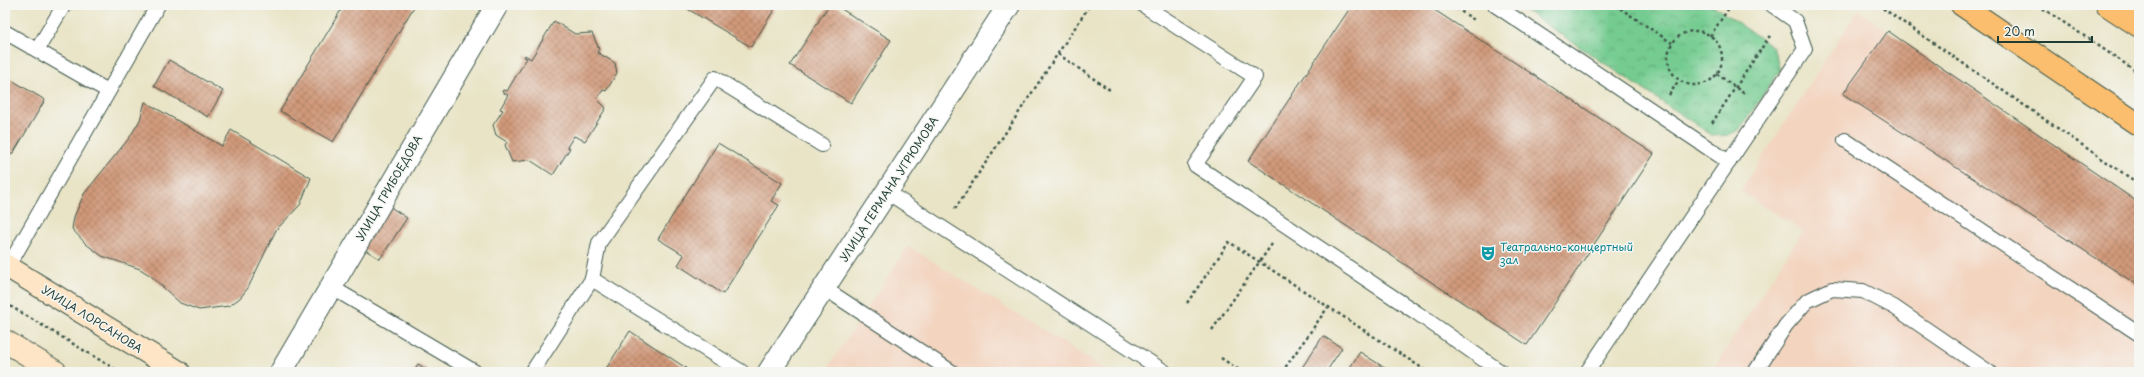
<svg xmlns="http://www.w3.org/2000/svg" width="2144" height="377" viewBox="0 0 2144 377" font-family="'Playpen Sans',sans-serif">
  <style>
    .built { fill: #f3d4bf }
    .park { fill: url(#park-crowns); stroke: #4a8462 }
    .building { fill: url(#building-cross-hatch) }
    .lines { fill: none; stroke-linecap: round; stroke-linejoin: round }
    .service-casing { stroke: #3d564a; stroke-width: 16 }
    .minor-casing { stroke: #3d564a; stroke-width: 24 }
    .tertiary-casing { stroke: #3d564a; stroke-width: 24 }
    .secondary-casing { stroke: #3d564a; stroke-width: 24 }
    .primary-casing { stroke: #3d564a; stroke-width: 24 }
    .path { stroke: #3d564a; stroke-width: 2.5; stroke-dasharray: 3 3; stroke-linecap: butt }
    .service { stroke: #fff; stroke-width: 14 }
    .minor { stroke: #fff; stroke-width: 22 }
    .tertiary { stroke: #fff; stroke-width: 22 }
    .secondary { stroke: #fde5c5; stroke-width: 22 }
    .primary { stroke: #fbbe6e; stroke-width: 22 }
    .labels { text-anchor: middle; stroke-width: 3; stroke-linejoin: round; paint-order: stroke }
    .street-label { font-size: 11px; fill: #1f3d34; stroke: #f6f6f2 }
    .culture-label { font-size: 11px; fill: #0d838f; stroke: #f6f6f2; text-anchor: start }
  </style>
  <defs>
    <pattern id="park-crowns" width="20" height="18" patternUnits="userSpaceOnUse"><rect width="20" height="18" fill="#75cc91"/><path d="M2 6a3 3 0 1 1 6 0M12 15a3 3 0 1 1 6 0" fill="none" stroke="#5fa777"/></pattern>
    <pattern id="building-cross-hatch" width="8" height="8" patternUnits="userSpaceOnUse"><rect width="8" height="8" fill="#d1997a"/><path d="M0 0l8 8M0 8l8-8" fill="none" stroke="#a97e65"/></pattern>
  </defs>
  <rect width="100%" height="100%" fill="#f6f6f2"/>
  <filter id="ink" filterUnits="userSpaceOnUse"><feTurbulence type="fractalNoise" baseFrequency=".025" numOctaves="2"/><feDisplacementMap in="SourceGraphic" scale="8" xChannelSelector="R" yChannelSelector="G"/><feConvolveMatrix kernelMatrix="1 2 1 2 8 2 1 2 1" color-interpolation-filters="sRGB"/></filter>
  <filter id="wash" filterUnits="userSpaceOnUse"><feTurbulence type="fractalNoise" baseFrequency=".012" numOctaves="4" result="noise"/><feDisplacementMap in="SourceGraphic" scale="16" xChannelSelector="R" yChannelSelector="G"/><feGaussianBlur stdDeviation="0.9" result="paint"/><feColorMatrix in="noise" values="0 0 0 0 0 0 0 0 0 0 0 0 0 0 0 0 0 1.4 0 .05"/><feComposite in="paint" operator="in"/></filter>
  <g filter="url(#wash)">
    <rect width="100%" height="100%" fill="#e9e4c6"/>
    <g class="built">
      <path d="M1858 10 2139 203V372H1711L1803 231 1740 191Z"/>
      <path d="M908 246 1110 372H825Z"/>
    </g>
    <path class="park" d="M1517 5H1712L1773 47 1780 70 1739 130 1728 135 1713 136Z"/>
    <g id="blocks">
      <g class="building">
        <path d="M344 5H415L333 142 280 111Z"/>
        <path d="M681 5H777L751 47Z"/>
        <path d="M829 5H835L891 40 851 103 790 65Z"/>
        <path d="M1352 5H1427L1654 154 1527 345 1248 161Z"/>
        <path d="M554 21 575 34 592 33 599 49 597 52 615 63 617 73 606 91 603 90 597 99 606 108 585 141 574 136 567 147 570 148 553 175 530 160 512 162 505 145 507 142 496 135 493 125 503 110 500 109 508 95 502 92 503 90 507 91 527 58 524 57 525 55 531 59Z"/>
        <path d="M1888 31 2139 203V286L1843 94Z"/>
        <path d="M169 60 223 91 208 117 154 86Z"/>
        <path d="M5 76 45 100 14 152 5 159Z"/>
        <path d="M145 102 222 146 231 130 311 178 300 205 276 230 248 288 240 298 229 306 199 310 180 303 151 276 140 269 102 256 86 244 72 229 74 217 84 194 130 137 140 120Z"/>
        <path d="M718 143 782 183 771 201 779 205 723 294 678 265 684 255 658 239Z"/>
        <path d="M389 206 407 218 380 259 362 248Z"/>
        <path d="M630 331 686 368 684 372H604Z"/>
        <path d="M1323 336 1342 348 1326 372H1299Z"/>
        <path d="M1360 352 1388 370 1386 372H1347Z"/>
        <path d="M418 364 431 372H413Z"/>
      </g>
    </g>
  </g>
  <g filter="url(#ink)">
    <use href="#blocks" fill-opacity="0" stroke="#3d564a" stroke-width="1"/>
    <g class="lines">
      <g class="service-casing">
        <g id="service">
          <path d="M1143 5 1255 77 1195 165 1417 313 1501 372"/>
          <path d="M1495 5 1729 162"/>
          <path d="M5 32 108 91"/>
          <path d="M37 50 64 5"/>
          <path d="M1845 140 2139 334"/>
          <path d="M887 192 1165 372"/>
          <path d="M8 267 158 5"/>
          <path d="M592 279 599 243 715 78 822 145"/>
          <path d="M331 287 475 372"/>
          <path d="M824 288 952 372"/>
          <path d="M532 372 592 279 742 372"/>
          <path d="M1587 372 1805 49 1795 21 1772 5"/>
          <path d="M1755 372 1786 325 1807 301 1832 289 1863 291 1894 307 1989 372"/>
        </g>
      </g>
      <g class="minor-casing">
        <path id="minor" d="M281 372 497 5"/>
      </g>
      <g class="tertiary-casing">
        <path id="tertiary" d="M769 372 1009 5"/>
      </g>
      <g class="secondary-casing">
        <g id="secondary">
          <path d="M5 265 179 372"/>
          <path d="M5 341 56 372"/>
        </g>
      </g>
      <g class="primary-casing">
        <g id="primary">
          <path d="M1962 5 2139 125"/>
          <path d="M2107 5 2139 26"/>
        </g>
      </g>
      <g class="path">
        <path d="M1451 5 1476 21"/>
        <path d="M1615 5 1672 43"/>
        <path d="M1878 5 2139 184"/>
        <path d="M2038 5 2139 73"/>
        <circle cx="1695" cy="58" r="27"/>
        <path d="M1710 36 1731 5"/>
        <path d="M1058 54 1110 90"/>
        <path d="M1717 74 1746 95"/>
        <path d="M1669 95 1679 80"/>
        <path d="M1712 123 1771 34"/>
        <path d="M955 209 1090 5"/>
        <path d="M5 303 120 372"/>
        <path d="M1187 303 1229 242 1428 372"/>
        <path d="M1212 330 1272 244"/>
        <path d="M1221 358 1242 372"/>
        <path d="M1282 372 1328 307"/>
      </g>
      <use href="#service" class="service"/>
      <use href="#minor" class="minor"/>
      <use href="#tertiary" class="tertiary"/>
      <use href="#secondary" class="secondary"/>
      <use href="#primary" class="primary"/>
    </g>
  </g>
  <defs>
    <g id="theatre-bare" transform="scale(1.2)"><path d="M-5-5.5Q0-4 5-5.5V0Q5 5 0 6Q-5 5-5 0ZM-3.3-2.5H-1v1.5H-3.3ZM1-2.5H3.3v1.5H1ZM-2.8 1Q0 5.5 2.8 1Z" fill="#0f9aa8" stroke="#f6f6f2" stroke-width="2.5" paint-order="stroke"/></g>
  </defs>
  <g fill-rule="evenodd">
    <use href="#theatre-bare" x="1488" y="253"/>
  </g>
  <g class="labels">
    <g class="street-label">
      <text transform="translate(389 188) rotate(-60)" y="4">УЛИЦА ГРИБОЕДОВА</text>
      <text transform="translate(889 189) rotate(-57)" y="4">УЛИЦА ГЕРМАНА УГРЮМОВА</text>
      <text transform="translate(92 319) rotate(32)" y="4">УЛИЦА ЛОРСАНОВА</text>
    </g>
    <g class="culture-label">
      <text x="1500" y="251">Театрально-концертный<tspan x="1500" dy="13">зал</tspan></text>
    </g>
  </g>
  <rect width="2144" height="377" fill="none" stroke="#f6f6f2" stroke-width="20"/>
  <path d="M1998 36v6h94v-6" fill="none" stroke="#1f3d34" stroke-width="2"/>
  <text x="2004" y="36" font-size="12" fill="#1f3d34" stroke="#f6f6f2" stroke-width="3" paint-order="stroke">20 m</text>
</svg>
